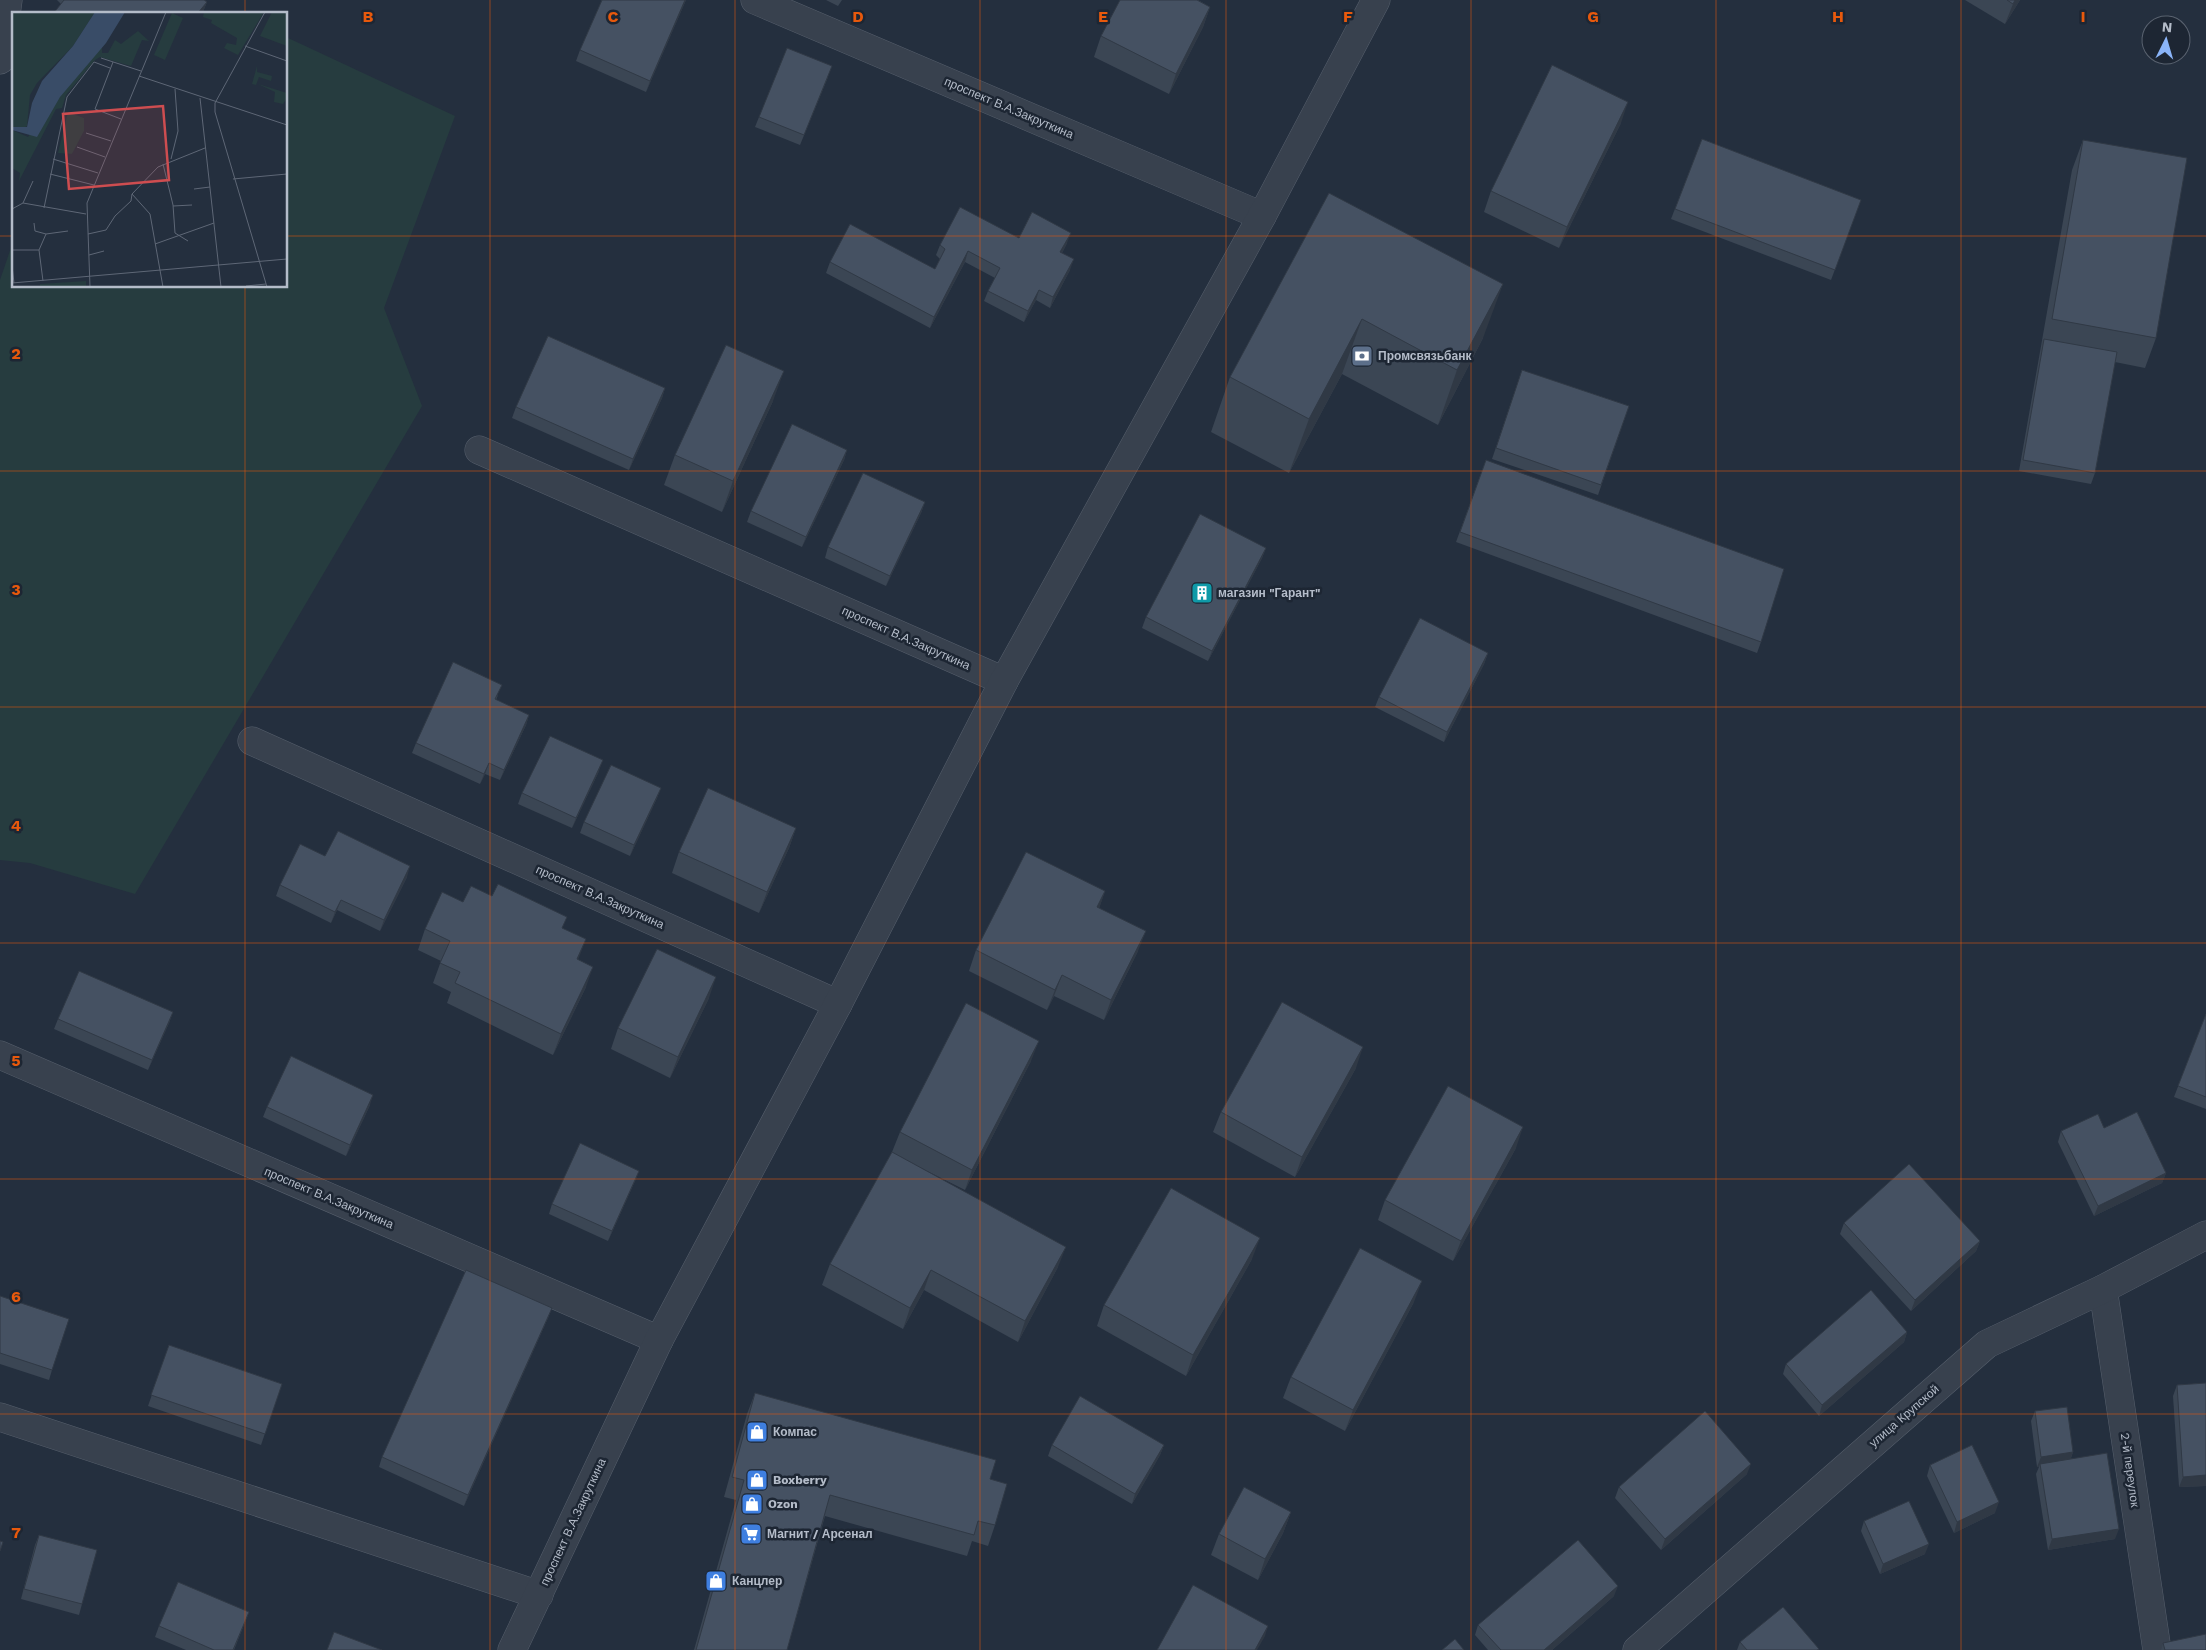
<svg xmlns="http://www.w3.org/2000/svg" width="2206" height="1650" viewBox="0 0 2206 1650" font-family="'Work Sans',sans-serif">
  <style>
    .green { fill: #263c3f }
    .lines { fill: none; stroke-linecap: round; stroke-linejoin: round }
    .minor-casing { stroke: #565f6c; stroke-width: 29 }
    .minor { stroke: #38414e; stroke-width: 28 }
    .wall { fill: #3b4654 }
    .shaded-wall { fill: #303945 }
    .building { fill: #455162; stroke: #303945 }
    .grid { fill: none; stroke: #e8590c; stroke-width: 1; stroke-opacity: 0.55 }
    .labels { text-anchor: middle; stroke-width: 5; stroke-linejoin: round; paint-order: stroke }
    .street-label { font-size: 12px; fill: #b4bcc9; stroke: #1d2633 }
    .poi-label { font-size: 12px; font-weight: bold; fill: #b4bcc9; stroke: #1d2633; text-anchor: start }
    .inset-road { fill: none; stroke: #5e6776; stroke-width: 1 }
    .view { fill: #ce4d50; fill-opacity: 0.15; stroke: #ce4d50; stroke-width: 2.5 }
    .inset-edge { fill: none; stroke: #b4bcc9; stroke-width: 2.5 }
    .grid-label { font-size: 16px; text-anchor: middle; font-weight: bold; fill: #e8590c; stroke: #1d2633; stroke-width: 5; stroke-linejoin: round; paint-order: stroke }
  </style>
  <rect width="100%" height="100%" fill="#242f3e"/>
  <path class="green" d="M286 37 455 116 384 308 422 406 135 894 30 863 0 860V280L14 239V286H286Z"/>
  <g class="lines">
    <g class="minor-casing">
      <g id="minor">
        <path d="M755 0 1262 216"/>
        <path d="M0 60 8 0"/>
        <path d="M479 450 1004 681"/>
        <path d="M252 741 838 1004"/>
        <path d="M0 1055 659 1340"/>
        <path d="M2103 1289 2157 1650"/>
        <path d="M0 1417 539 1595"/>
        <path d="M512 1650 659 1340 838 1004 1004 681 1262 216 1376 0"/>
        <path d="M1637 1650 1987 1344 2103 1289 2206 1235"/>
      </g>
    </g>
    <use href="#minor" class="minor"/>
  </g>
  <g class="wall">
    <path d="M57 0H204L207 2 202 14H53L61 4Z"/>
    <path d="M602 0H686L646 92 576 61 580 50Z"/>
    <path d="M826 0H842L838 6Z"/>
    <path d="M1198 0 1210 7 1203 27 1169 94 1094 57 1101 36Z"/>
    <path d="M1965 0H2020L2005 24Z"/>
    <path d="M828 77 800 145 755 127 759 117Z"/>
    <path d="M1621 123 1559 248 1484 212 1491 191Z"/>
    <path d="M1702 139 1861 200 1831 280 1671 219Z"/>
    <path d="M2083 140 2156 338 2145 368 2115 362 2095 473 2091 484 2019 471 2072 170Z"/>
    <path d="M1329 193 1483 338 1438 425 1342 374 1289 473 1211 432 1230 377Z"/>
    <path d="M1019 238 1067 243 1062 253 1070 270 1050 308 1036 300 1024 322 984 301 988 291 995 278 965 262 930 328 826 273 830 262 935 269 940 259 936 255 940 245Z"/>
    <path d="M1522 370 1629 406 1598 495 1492 459Z"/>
    <path d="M665 388 662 398 629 470 512 418 516 407Z"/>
    <path d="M773 401 722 512 664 485 675 455Z"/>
    <path d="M847 450 844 460 802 547 747 522 751 511Z"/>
    <path d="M1486 460 1761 642 1757 653 1456 542Z"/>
    <path d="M925 502 921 513 886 586 825 558 828 547Z"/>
    <path d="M1266 548 1262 558 1208 661 1142 628 1146 617Z"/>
    <path d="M1488 653 1484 664 1444 742 1375 707 1379 697Z"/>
    <path d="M498 695 496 700 529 715 526 725 500 780 485 774 480 784 412 753 416 743Z"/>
    <path d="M599 771 572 828 518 804 522 793Z"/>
    <path d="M661 788 657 798 630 856 580 833 584 822Z"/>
    <path d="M796 828 789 848 759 913 672 873 679 852Z"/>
    <path d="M325 856 407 877 380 931 337 910 331 923 276 896 280 885Z"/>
    <path d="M1105 891 1099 908 1138 951 1104 1020 1054 996 1047 1010 969 971 976 950Z"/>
    <path d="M463 902 563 929 578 959 586 987 553 1055 447 1003 451 992 433 983 441 961 418 950 425 929Z"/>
    <path d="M709 998 670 1078 611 1049 618 1028Z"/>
    <path d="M173 1012 169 1023 148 1070 54 1029 58 1019Z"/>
    <path d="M2206 1014V1109L2174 1097Z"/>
    <path d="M1031 1061 965 1190 919 1167 1058 1267 1018 1342 924 1290 903 1329 822 1285 830 1264 892 1152 900 1132Z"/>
    <path d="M1356 1068 1295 1177 1213 1132 1221 1112Z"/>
    <path d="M370 1105 346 1156 263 1117 267 1107Z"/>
    <path d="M2061 1131 2166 1173 2162 1183 2094 1216 2058 1142Z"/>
    <path d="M1516 1148 1453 1261 1378 1220 1385 1200Z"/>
    <path d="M639 1171 635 1181 608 1241 549 1214 552 1204Z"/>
    <path d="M1844 1223 1980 1241 1976 1251 1911 1311 1840 1234Z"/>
    <path d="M1252 1259 1186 1376 1097 1326 1104 1305Z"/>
    <path d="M0 1296 52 1370 49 1380 0 1364Z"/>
    <path d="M1414 1302 1345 1431 1283 1398 1291 1377Z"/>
    <path d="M552 1308 548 1318 464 1506 379 1467 382 1457Z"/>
    <path d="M1907 1332 1904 1342 1819 1416 1783 1374 1786 1364Z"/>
    <path d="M169 1345 282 1384 261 1445 148 1406Z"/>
    <path d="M2206 1383V1486L2179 1487 2173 1396 2177 1385Z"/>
    <path d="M755 1393 990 1479 995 1525 988 1546 972 1541 967 1556 825 1516 787 1650H694L736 1500 724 1497 747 1414Z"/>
    <path d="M2035 1411 2073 1452 2071 1458 2115 1539 2048 1550 2036 1474 2039 1467H2037L2031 1421Z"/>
    <path d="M1052 1445H1164L1160 1455 1132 1504 1048 1456Z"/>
    <path d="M1930 1465 1995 1513 1954 1533 1927 1476Z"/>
    <path d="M1747 1474 1661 1550 1615 1498 1619 1487Z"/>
    <path d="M1291 1512 1283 1533 1258 1580 1211 1555 1219 1534Z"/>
    <path d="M1864 1521 1925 1554 1880 1574 1861 1531Z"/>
    <path d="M39 1535 82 1604 79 1615 21 1599 35 1545Z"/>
    <path d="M1614 1596 1552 1650H1488L1475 1635 1478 1625Z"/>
    <path d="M249 1612 234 1650H186L155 1637 159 1626Z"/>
    <path d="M1740 1642 1818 1650H1737Z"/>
    <path d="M2163 1643 2206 1650H2161Z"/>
  </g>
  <g class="shaded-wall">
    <path d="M685 0H686L646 92 650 81Z"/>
    <path d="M2015 0H2020L2005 24 2013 4Z"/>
    <path d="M207 2 202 14H197Z"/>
    <path d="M1210 7 1203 27 1169 94 1176 74Z"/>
    <path d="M1628 102 1621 123 1559 248 1567 227Z"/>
    <path d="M1071 233 1067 243 1057 263 1060 252Z"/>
    <path d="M968 251 965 262 930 328 934 317Z"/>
    <path d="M1074 259 1070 270 1050 308 1053 297Z"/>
    <path d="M1503 284 1483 338 1438 425 1457 370Z"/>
    <path d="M1039 290 1036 300 1024 322 1028 311Z"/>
    <path d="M1362 319 1342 374 1289 473 1309 419Z"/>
    <path d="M784 371 773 401 722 512 733 481Z"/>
    <path d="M665 388 662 398 629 470 633 459Z"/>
    <path d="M847 450 844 460 802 547 806 537Z"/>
    <path d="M925 502 921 513 886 586 890 576Z"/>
    <path d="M1266 548 1262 558 1208 661 1212 651Z"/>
    <path d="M1488 653 1484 664 1444 742 1447 732Z"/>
    <path d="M529 715 526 725 500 780 504 770Z"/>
    <path d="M603 760 599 771 572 828 576 818Z"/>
    <path d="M489 763 485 774 480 784 484 774Z"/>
    <path d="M661 788 657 798 630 856 634 845Z"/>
    <path d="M796 828 789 848 759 913 767 892Z"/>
    <path d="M410 866 407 877 380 931 384 920Z"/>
    <path d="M1105 891 1098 912 1097 907Z"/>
    <path d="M341 900 337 910 331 923 335 912Z"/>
    <path d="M1146 931 1138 951 1104 1020 1111 1000Z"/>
    <path d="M586 939 578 960 577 959Z"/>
    <path d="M593 967 586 987 553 1055 561 1034Z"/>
    <path d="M1062 975 1054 996 1047 1010 1055 990Z"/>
    <path d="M716 977 709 998 670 1078 678 1057Z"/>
    <path d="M173 1012 169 1023 148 1070 152 1060Z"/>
    <path d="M1039 1041 1031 1061 965 1190 972 1170Z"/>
    <path d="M1363 1047 1356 1068 1295 1177 1302 1157Z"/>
    <path d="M373 1095 370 1105 346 1156 350 1145Z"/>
    <path d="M1523 1127 1516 1148 1453 1261 1461 1241Z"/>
    <path d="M639 1171 635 1181 608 1241 612 1231Z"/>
    <path d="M2166 1173 2162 1183 2094 1216 2098 1206Z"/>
    <path d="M1260 1238 1252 1259 1186 1376 1193 1355Z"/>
    <path d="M1980 1241 1976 1251 1911 1311 1915 1300Z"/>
    <path d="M1066 1247 1058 1267 1018 1342 1025 1321Z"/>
    <path d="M931 1270 924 1290 903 1329 910 1308Z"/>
    <path d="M1422 1281 1414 1302 1345 1431 1353 1410Z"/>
    <path d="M552 1308 548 1318 464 1506 468 1495Z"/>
    <path d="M1907 1332 1904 1342 1819 1416 1822 1405Z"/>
    <path d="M1164 1445 1160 1455 1132 1504 1135 1494Z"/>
    <path d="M2073 1452 2069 1463 2040 1464 2039 1467H2037L2041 1457Z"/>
    <path d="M1751 1464 1747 1474 1661 1550 1665 1539Z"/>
    <path d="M2206 1475V1486L2179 1487 2183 1477Z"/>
    <path d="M1999 1502 1995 1513 1954 1533 1957 1522Z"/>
    <path d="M1291 1512 1283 1533 1258 1580 1265 1559Z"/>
    <path d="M2119 1529 2115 1539 2048 1550 2052 1539Z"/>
    <path d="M1929 1544 1925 1554 1880 1574 1883 1564Z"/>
    <path d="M1618 1586 1614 1596 1552 1650H1544Z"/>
    <path d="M1268 1626 1265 1636 1257 1650H1255Z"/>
  </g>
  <g class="building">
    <path d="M64 0H204L207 2 197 14H53Z"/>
    <path d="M602 0H685L650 81 580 50Z"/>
    <path d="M1120 0H1197L1210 7 1176 74 1101 36Z"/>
    <path d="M2007 0H2015L2013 4Z"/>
    <path d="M787 48 832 66 804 135 759 117Z"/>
    <path d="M1552 65 1628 102 1567 227 1491 191Z"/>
    <path d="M1702 139 1861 200 1835 270 1675 209Z"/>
    <path d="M2083 140 2187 158 2156 338 2052 319Z"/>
    <path d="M1329 193 1503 284 1457 370 1362 319 1309 419 1230 377Z"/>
    <path d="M960 207 1019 238 1032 212 1071 233 1060 252 1074 259 1053 297 1039 290 1028 311 988 291 1000 268 968 251 934 317 830 262 850 224 935 269 945 249 940 245Z"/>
    <path d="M548 336 665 388 633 459 516 407Z"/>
    <path d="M2044 339 2117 352 2095 473 2023 460Z"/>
    <path d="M726 345 784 371 733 481 675 455Z"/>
    <path d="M1522 370 1629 406 1601 485 1496 448Z"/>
    <path d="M792 424 847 450 806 537 751 511Z"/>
    <path d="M1486 460 1784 569 1761 642 1460 532Z"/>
    <path d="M863 473 925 502 890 576 828 547Z"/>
    <path d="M1200 514 1266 548 1212 651 1146 617Z"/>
    <path d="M1420 618 1488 653 1447 732 1379 697Z"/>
    <path d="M453 662 502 685 495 699 529 715 504 770 489 763 484 774 416 743Z"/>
    <path d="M550 736 603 760 576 818 522 793Z"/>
    <path d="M611 765 661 788 634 845 584 822Z"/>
    <path d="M708 788 796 828 767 892 679 852Z"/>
    <path d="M338 831 410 866 384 920 341 900 335 912 280 885 300 844 325 856Z"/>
    <path d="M1026 852 1105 891 1097 907 1146 931 1111 1000 1062 975 1055 990 976 950Z"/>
    <path d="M498 884 567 917 562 928 586 939 577 959 593 967 561 1034 455 983 460 972 440 963 450 941 425 929 442 892 463 902 471 886 492 896Z"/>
    <path d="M657 949 716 977 678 1057 618 1028Z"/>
    <path d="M79 971 173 1012 152 1060 58 1019Z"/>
    <path d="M1282 1002 1363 1047 1302 1157 1221 1112Z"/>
    <path d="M966 1003 1039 1041 972 1170 900 1132Z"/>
    <path d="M2206 1014V1097L2178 1086Z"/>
    <path d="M291 1056 373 1095 350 1145 267 1107Z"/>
    <path d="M1448 1086 1523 1127 1461 1241 1385 1200Z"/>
    <path d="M2137 1112 2166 1173 2098 1206 2061 1131 2098 1114 2104 1128Z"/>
    <path d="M580 1143 639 1171 612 1231 552 1204Z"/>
    <path d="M892 1152 1066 1247 1025 1321 931 1270 910 1308 830 1264Z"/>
    <path d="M1909 1164 1980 1241 1915 1300 1844 1223Z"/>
    <path d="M1171 1188 1260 1238 1193 1355 1104 1305Z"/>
    <path d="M1360 1248 1422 1281 1353 1410 1291 1377Z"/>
    <path d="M466 1270 552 1308 468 1495 382 1457Z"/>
    <path d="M1871 1290 1907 1332 1822 1405 1786 1364Z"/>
    <path d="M0 1296 69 1319 52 1370 0 1353Z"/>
    <path d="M169 1345 282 1384 265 1434 151 1395Z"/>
    <path d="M2206 1383V1475L2183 1477 2177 1385Z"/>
    <path d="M755 1393 996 1460 990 1479 1007 1484 995 1525 978 1521 974 1535 830 1495 787 1650H696L744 1480 732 1477Z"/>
    <path d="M1080 1396 1164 1445 1135 1494 1052 1445Z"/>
    <path d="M2067 1407 2073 1452 2041 1457 2035 1411Z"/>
    <path d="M1705 1411 1751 1464 1665 1539 1619 1487Z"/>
    <path d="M1972 1445 1999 1502 1957 1522 1930 1465Z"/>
    <path d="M2107 1453 2119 1529 2052 1539 2040 1464Z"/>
    <path d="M1244 1487 1291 1512 1265 1559 1219 1534Z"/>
    <path d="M1909 1501 1929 1544 1883 1564 1864 1521Z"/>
    <path d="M39 1535 97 1550 82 1604 24 1589Z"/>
    <path d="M1578 1540 1618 1586 1544 1650H1501L1478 1625Z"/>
    <path d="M0 1541 3 1542 0 1551Z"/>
    <path d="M178 1582 249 1612 233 1650H214L159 1626Z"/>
    <path d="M1193 1585 1268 1626 1255 1650H1157Z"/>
    <path d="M1783 1607 1819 1649 1817 1650H1747L1740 1642Z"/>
    <path d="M334 1632 382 1650H327Z"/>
    <path d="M2206 1634V1650H2165L2163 1643Z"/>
    <path d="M1455 1639 1464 1650H1442Z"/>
  </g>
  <path class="grid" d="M245 0V14M490 0V1650M735 0V1650M980 0V1650M1226 0V1650M1471 0V1650M1716 0V1650M1961 0V1650M0 236H14M286 236H2206M245 286V1650M0 471H2206M0 707H2206M0 943H2206M0 1179H2206M0 1414H2206"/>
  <defs>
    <g id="bank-square" transform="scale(1.125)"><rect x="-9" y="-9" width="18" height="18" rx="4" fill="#5c6f8a" stroke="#1d2633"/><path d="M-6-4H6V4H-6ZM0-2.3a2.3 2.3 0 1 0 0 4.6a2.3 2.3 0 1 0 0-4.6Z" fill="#fff"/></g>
    <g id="building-square" transform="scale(1.125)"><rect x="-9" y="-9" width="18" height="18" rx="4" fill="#0f9aa8" stroke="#1d2633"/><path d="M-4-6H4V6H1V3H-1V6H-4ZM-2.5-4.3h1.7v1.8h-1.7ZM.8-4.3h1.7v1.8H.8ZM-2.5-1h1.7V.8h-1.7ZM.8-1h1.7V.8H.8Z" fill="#fff"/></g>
    <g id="shop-square" transform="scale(1.125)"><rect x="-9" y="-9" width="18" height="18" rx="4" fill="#3f7fe0" stroke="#1d2633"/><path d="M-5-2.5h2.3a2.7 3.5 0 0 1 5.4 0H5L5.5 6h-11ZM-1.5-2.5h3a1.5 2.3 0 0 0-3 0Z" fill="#fff"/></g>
    <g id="supermarket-square" transform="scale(1.125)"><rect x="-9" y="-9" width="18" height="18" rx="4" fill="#3f7fe0" stroke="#1d2633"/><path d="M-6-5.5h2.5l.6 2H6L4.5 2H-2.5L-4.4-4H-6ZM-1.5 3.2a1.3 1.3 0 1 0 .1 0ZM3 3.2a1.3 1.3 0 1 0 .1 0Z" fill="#fff"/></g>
  </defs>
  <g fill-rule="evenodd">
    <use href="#bank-square" x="1362" y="356"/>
    <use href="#building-square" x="1202" y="593"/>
    <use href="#shop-square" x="757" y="1432"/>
    <use href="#shop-square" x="757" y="1480"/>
    <use href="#shop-square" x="752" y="1504"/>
    <use href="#supermarket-square" x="751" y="1534"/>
    <use href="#shop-square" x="716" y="1581"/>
  </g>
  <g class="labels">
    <g class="street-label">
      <text transform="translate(1009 108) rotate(23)" y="4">проспект В.А.Закруткина</text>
      <text transform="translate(906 638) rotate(24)" y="4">проспект В.А.Закруткина</text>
      <text transform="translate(600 897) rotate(24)" y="4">проспект В.А.Закруткина</text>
      <text transform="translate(329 1198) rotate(23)" y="4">проспект В.А.Закруткина</text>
      <text transform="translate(1904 1416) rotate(-41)" y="4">улица Крупской</text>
      <text transform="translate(2130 1470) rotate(82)" y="4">2-й переулок</text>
      <text transform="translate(573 1522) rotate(-65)" y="4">проспект В.А.Закруткина</text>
    </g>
    <g class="poi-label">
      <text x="1378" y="360">Промсвязьбанк</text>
      <text x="1218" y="597">магазин "Гарант"</text>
      <text x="773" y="1436">Компас</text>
      <text x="773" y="1484">Boxberry</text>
      <text x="768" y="1508">Ozon</text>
      <text x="767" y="1538">Магнит / Арсенал</text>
      <text x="732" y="1585">Канцлер</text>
    </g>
  </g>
  <g transform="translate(12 12)">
    <rect width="275" height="275" fill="#242f3e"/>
    <path d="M0 0H83L61 34 25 71 18 83 15 114 10 117 0 115ZM192 0H252L226 43 212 36 215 31 224 33 225 26 199 11 200 8 191 5ZM260 0H275V34L248 24ZM160 1 171 6 153 48 142 43ZM126 19 137 29 130 28 119 54 88 45 83 48 54 83 50 96 44 97 7 169 8 161 0 156V118L16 125 83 40 90 35V41H96L103 28 109 32ZM245 54V60L260 64 259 69 247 65 244 73 240 72ZM246 72 275 81V86L271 92 262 90 263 80ZM56 100 72 106V119L60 142 46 141ZM74 269V275H28V272Z" fill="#263c3f"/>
    <path d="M83 0H113L94 31 48 85 25 125 0 118V115H15L20 91 30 69 61 34Z" fill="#394c67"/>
    <path class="inset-road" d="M253 0 203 91V100L255 275M233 34 275 49M89 46 129 59M101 50 83 97 109 107M127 64 275 113M188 86 209 275M74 121 99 129M65 135 93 145M41 147 86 161M159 147 166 119 163 77M151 152 161 193 163 221 176 229M38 162 82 173M221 167 275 162M182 177 198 175M120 182 138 202 151 275M11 191 21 169M161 194 180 193M32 196 55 85 82 50 98 56M0 197 11 191 74 202M22 211 23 219 34 222M76 222 94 218 103 204 119 189 120 182 146 155 193 136M143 232 202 211M0 238H27L34 222 56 219M27 238 31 269M77 243 92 239M0 254 2 271M0 271 275 247M234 274 254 272M78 275 75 191 154 0"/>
    <path class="view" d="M151 94 157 168 57 177 51 102Z"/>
    <rect width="275" height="275" class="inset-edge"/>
  </g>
  <g class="grid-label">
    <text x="368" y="22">B</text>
    <text x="613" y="22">C</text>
    <text x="858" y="22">D</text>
    <text x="1103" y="22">E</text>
    <text x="1348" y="22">F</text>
    <text x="1593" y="22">G</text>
    <text x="1838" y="22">H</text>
    <text x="2083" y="22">I</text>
    <text x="16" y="359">2</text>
    <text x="16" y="595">3</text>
    <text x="16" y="831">4</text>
    <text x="16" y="1066">5</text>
    <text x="16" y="1302">6</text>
    <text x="16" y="1538">7</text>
  </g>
  <g transform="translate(2166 40) rotate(5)"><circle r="24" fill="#1d2633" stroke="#59626f"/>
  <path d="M0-4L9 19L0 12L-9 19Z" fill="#8ab4f8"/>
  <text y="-8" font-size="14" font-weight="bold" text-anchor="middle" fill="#b4bcc9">N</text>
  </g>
</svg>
